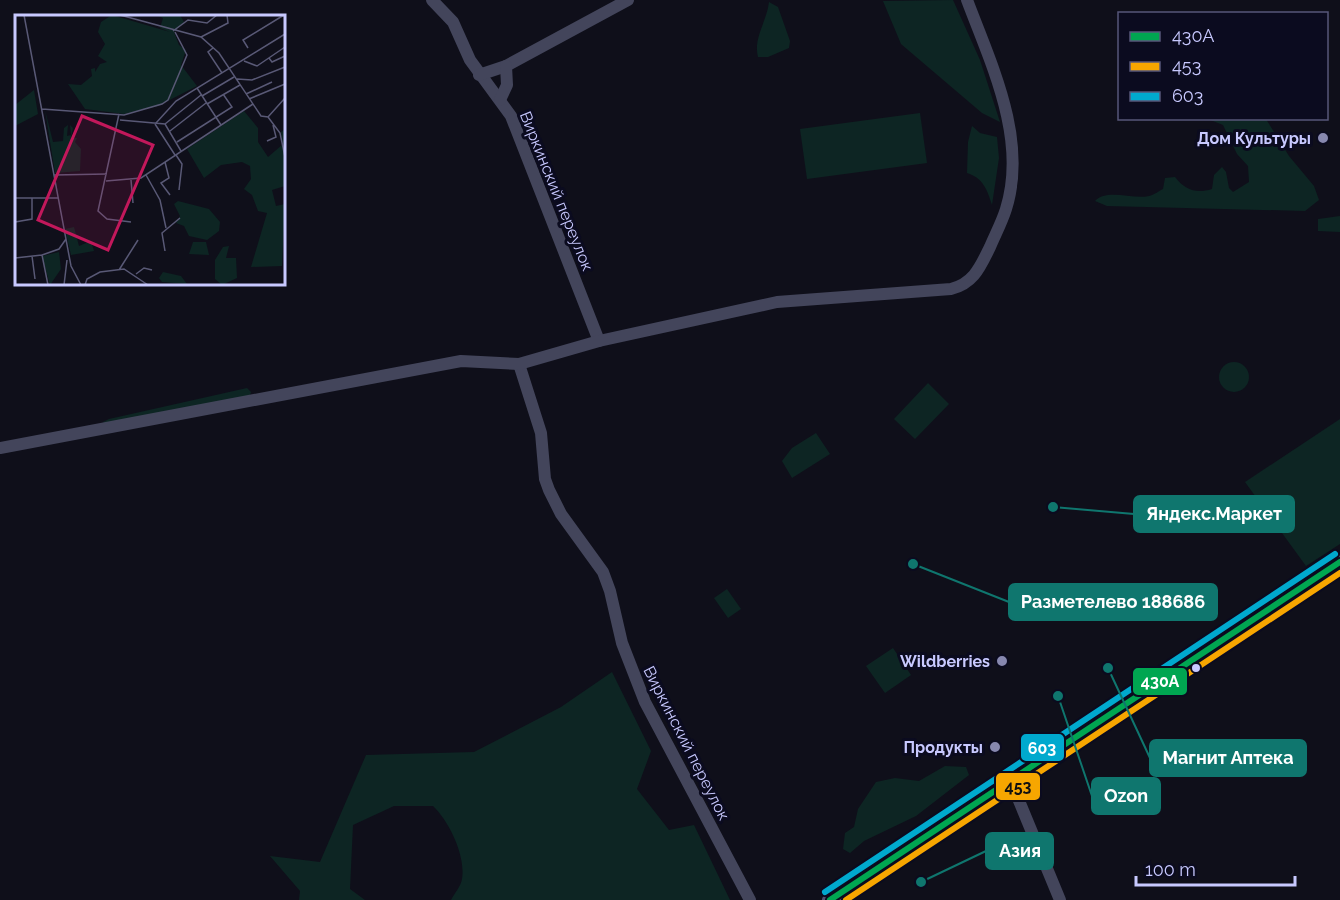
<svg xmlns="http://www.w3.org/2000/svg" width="1340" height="900" viewBox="0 0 1340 900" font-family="Raleway,sans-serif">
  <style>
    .green { fill: #0d2523 }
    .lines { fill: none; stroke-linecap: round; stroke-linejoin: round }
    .minor { stroke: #43455b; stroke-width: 12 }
    .secondary { stroke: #50526e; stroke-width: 16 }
    .bus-1-casing { stroke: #0b0b1f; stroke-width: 10 }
    .bus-2-casing { stroke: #0b0b1f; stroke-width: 10 }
    .bus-3-casing { stroke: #0b0b1f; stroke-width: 10 }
    .bus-1 { stroke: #00a651; stroke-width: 6 }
    .bus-2 { stroke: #f7a600; stroke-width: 6 }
    .bus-3 { stroke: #00a9ce; stroke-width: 6 }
    .poi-dot { fill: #8788af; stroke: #0b0b1f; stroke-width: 2 }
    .bus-dot { fill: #c8c9ff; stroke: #0b0b1f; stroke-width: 2 }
    .labels { text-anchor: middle; stroke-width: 6; stroke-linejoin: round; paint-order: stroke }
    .poi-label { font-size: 16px; font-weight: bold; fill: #c8c9ff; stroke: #0b0b1f; text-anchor: end }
    .street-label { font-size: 16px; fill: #c8c9ff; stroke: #0b0b1f }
    .inset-road { fill: none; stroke: #595976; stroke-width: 1.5 }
    .view { fill: #c2185b; fill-opacity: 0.15; stroke: #c2185b; stroke-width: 3 }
    .inset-edge { fill: none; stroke: #c8c9ff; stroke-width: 3 }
    .leader { fill: none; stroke: #0f766e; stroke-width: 2 }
    .callout-dot { fill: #0f766e; stroke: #0b0b1f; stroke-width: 2 }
    .callout { fill: #0f766e; stroke: #0f766e; stroke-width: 2 }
    .callout-label { font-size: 18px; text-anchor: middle; font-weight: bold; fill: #fff }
    .line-badge { stroke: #0b0b1f; stroke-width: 2 }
    .badge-label { font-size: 16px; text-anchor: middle; font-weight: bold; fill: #fff }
    .pale-badge-label { font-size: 16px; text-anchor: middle; font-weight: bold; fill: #111 }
  </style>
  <rect width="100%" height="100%" fill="#0f0f1a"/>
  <g class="green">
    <path d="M953 0 980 60 1000 122 982 113 901 44 883 1Z"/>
    <path d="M769 2 778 7 790 41 789 48 768 57H758C753 38 767 21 769 2Z"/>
    <path d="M920 113 927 163 807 179 800 129Z"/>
    <path d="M1208 119H1266L1289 156 1314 186 1319 200 1305 211 1107 206 1095 201C1107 188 1133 200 1149 196 1154 195 1159 191 1163 189L1165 178 1175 177C1185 190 1196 194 1212 189L1214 175 1222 167 1226 172 1229 188 1233 192 1249 182 1248 166 1237 154 1223 125Z"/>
    <path d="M972 126 980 133 997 137 999 158 992 205C987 189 983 178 967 173L968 142Z"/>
    <path d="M1340 216V232L1318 231V219Z"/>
    <circle cx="1234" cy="377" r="15"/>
    <path d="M928 383 949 404 915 439 894 419Z"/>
    <path d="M247 388 251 392 249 398 106 428 103 422 109 419Z"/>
    <path d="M1340 419V544L1306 566 1245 482Z"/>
    <path d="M816 433 830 454 792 478 782 461 792 448Z"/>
    <path d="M727 589 741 609 728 618 714 598Z"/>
    <path d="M893 648 911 675 885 693 866 666Z"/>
    <path d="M612 672 651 751 637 789 669 830 694 825 730 900H451C454 894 461 886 462 879 466 856 449 821 433 806H394L353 825 350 889 365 900H299L300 891 270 856 320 862 366 755 474 752 561 707Z"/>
    <path d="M945 766 966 767 969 775 916 816 864 841 850 853 843 849 845 833 854 827 858 809 876 782 895 778 919 781Z"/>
  </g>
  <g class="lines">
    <g class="minor">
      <path d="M432 0 453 22 470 60 511 116 599 341"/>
      <path d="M479 75 506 66 628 0"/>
      <path d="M500 100 507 85 506 66"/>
      <path d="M519 364 541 433 545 479 549 490 561 514 603 572 610 591 622 643 645 702 750 900"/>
      <path d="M0 448 461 361 519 364 599 341 777 302 951 289C974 283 980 267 990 247 995 235 1002 222 1006 209 1028 139 991 64 967 0"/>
      <path d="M1010 779 1060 900"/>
    </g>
    <path class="secondary" d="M830 900 1340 562"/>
    <g class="bus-1-casing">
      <path id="bus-1" d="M830 900 1340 562"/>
    </g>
    <g class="bus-2-casing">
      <path id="bus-2" d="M846 900 1340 573"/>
    </g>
    <g class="bus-3-casing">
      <path id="bus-3" d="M825 892 1335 554"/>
    </g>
    <use href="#bus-1" class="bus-1"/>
    <use href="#bus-2" class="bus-2"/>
    <use href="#bus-3" class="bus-3"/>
  </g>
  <g class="poi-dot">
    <circle cx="1323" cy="138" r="6"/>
    <circle cx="1002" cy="661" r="6"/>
    <circle cx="995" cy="747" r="6"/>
  </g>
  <circle class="bus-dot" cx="1196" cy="668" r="5"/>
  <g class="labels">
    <g class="poi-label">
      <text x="1311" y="144">Дом Культуры</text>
      <text x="990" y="667">Wildberries</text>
      <text x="983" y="753">Продукты</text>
    </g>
    <g class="street-label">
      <text transform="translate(557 191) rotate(68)" y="6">Виркинский переулок</text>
      <text transform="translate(687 743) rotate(63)" y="6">Виркинский переулок</text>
    </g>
  </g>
  <g transform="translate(15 15)">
    <rect width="270" height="270" fill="#0f0f1a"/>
    <path d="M97 0 155 17 145 13 148 3 141 0H165L169 7 159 17 164 30 171 35 166 50 182 71 143 91 109 99 70 94 53 69 66 70 77 61 76 54 80 53V57L85 49 92 47 83 41 90 29 83 17 86 7ZM19 75 23 99 0 111V90ZM30 95 38 127 48 126 49 113 53 110 52 121 56 120 55 110 58 113 56 123H62L60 127 66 134 65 156 40 158ZM229 96 243 113V127L253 142 267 130 266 117 270 114V171L257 175 261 191 270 189 267 251 236 252 252 198 243 196 237 180 229 174 236 164 235 151 227 147 206 150 189 163 172 134ZM163 186 194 194 205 207 204 216 192 225 174 221 169 211 161 208 165 201 159 189ZM59 212 64 231 76 226 79 236 56 240 50 214ZM178 227H191L194 240 174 239ZM214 231 211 243H221L222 263 207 270 200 264V245L208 232ZM44 237 46 254 35 270 27 241ZM148 257 166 261 172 269 147 267 144 263Z" fill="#0d2523"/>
    <path class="inset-road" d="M9 0 56 251 66 270M105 0 186 22 204 38 246 101 253 102 270 83M158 16 173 5 192 8 202 0M186 22 213 8 212 0M198 33 193 37 207 58M233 33 228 25 269 0M254 43 257 47 270 41M229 46 242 51 270 32M222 64 237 65 270 52M182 73 206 110M231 79 257 67M187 81 219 62M234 84 270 69M192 89 225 70M27 94 109 100 147 89 153 85 172 40 160 17M104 99 83 196 92 204 116 207M253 102 265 118 270 142M105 105 150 109 166 136M141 108 161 86 270 19M140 109 160 140M150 109 186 80M155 116 191 88M252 126 261 122 258 110M162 127 217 92 208 79M161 140 167 149 164 175M150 147 154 163 146 168 155 180M39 160 92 159M131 160 145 185 151 213M116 165 118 188M91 166 126 163 238 89M0 183H43M0 207 17 204V183M150 236 147 218 165 203M17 241 20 264M0 243 27 240M104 255 123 225M121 259 129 253 137 255M33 270 27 240 44 234 51 224M49 270 52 245M70 270 72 264 85 257 109 254 133 270"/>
    <path class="view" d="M67 101 138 130 93 235 23 205Z"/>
    <rect width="270" height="270" class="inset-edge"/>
  </g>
  <path class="leader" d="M1053 507L1134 514M913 564L1009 602M1108 668L1150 758M1058 696L1092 796M921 882L986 851"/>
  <g class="callout-dot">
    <circle cx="1053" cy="507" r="6"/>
    <circle cx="913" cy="564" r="6"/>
    <circle cx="1108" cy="668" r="6"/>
    <circle cx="1058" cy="696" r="6"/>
    <circle cx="921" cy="882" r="6"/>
  </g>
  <g class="callout">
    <rect x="1134" y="496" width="160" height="36" rx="6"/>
    <rect x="1009" y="584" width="208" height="36" rx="6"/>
    <rect x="1150" y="740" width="156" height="36" rx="6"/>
    <rect x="1092" y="778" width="68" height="36" rx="6"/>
    <rect x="986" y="833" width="67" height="36" rx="6"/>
  </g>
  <g class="callout-label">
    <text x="1214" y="520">Яндекс.Маркет</text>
    <text x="1113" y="608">Разметелево 188686</text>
    <text x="1228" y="764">Магнит Аптека</text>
    <text x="1126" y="802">Ozon</text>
    <text x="1020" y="857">Азия</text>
  </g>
  <g class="line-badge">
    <rect x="1132" y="667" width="56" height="29" rx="6" fill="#00a651"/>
    <rect x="1020" y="733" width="45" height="29" rx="6" fill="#00a9ce"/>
    <rect x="995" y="772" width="46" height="29" rx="6" fill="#f7a600"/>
  </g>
  <g class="badge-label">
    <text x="1160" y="687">430А</text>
    <text x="1042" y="754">603</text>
  </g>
  <g class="pale-badge-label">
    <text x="1018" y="792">453</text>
  </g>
  <rect x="1118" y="12" width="210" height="108" fill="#0b0b1f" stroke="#575779" stroke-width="1.5"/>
  <rect x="1130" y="32" width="30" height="9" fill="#00a651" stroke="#575779" stroke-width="1.5"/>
  <text x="1172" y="42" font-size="18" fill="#c8c9ff">430А</text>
  <rect x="1130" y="62" width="30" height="9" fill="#f7a600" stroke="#575779" stroke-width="1.5"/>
  <text x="1172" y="72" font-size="18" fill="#c8c9ff">453</text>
  <rect x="1130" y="92" width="30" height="9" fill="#00a9ce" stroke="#575779" stroke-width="1.5"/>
  <text x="1172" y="102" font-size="18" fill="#c8c9ff">603</text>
  <path d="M1136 876v9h159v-9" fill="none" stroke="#c8c9ff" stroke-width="3"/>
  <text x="1145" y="876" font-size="18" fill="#c8c9ff" stroke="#0b0b1f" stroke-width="4.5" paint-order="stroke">100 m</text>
</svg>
